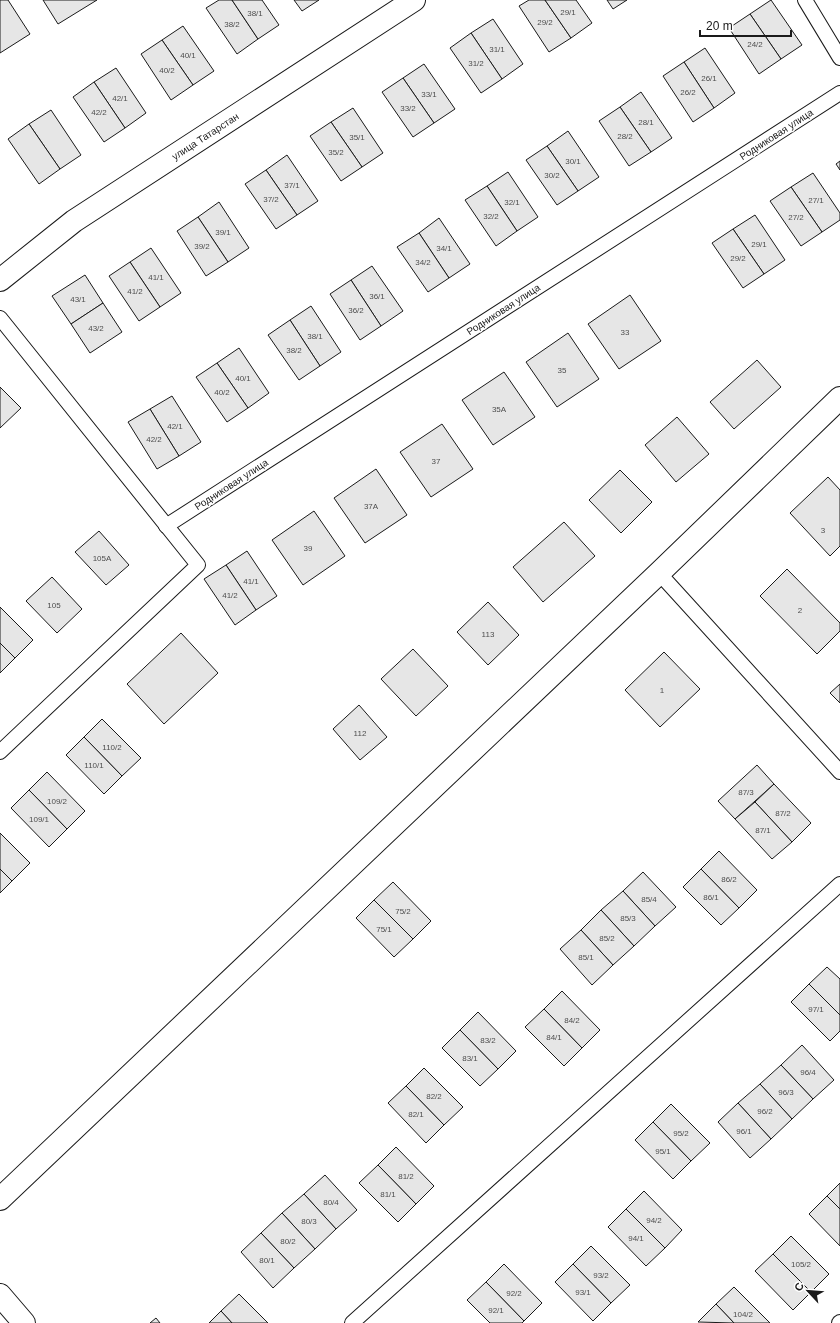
<svg xmlns="http://www.w3.org/2000/svg" width="840" height="1323" viewBox="0 0 840 1323" font-family="Helvetica,sans-serif">
  <style>
    .building { fill: #e6e6e6; stroke: #1a1a1a }
    .lines { fill: none; stroke-linecap: round; stroke-linejoin: round }
    .lane-casing { stroke: #1a1a1a; stroke-width: 16 }
    .street-casing { stroke: #1a1a1a; stroke-width: 24 }
    .lane { stroke: #fff; stroke-width: 14 }
    .street { stroke: #fff; stroke-width: 22 }
    .labels { text-anchor: middle; stroke-width: 3; stroke-linejoin: round; paint-order: stroke }
    .number-label { font-size: 8px; fill: #4d4d4d }
    .street-label { font-size: 10px; fill: #1a1a1a; stroke: #fff }
  </style>
  <rect width="100%" height="100%" fill="#fff"/>
  <g class="building">
    <path d="M0 0H8L30 34 0 53Z"/>
    <path d="M43 0H97L58 24Z"/>
    <path d="M219 0H232L258 39 237 54 206 8Z"/>
    <path d="M232 0H262L279 25 258 39Z"/>
    <path d="M294 0H319L302 11Z"/>
    <path d="M529 0H545L571 38 549 52 519 6Z"/>
    <path d="M545 0H576L592 23 571 38Z"/>
    <path d="M607 0H627L613 9Z"/>
    <path d="M771 0 802 45 781 59 750 14Z"/>
    <path d="M750 14 781 59 759 74 729 28Z"/>
    <path d="M493 19 523 64 502 79 471 33Z"/>
    <path d="M183 26 214 71 193 85 162 40Z"/>
    <path d="M471 33 502 79 481 93 450 48Z"/>
    <path d="M162 40 193 85 171 100 141 54Z"/>
    <path d="M705 48 735 93 714 108 684 62Z"/>
    <path d="M684 62 714 108 693 122 663 76Z"/>
    <path d="M424 64 455 109 434 123 403 78Z"/>
    <path d="M116 68 146 113 125 128 94 82Z"/>
    <path d="M403 78 434 123 413 137 382 92Z"/>
    <path d="M94 82 125 128 104 142 73 97Z"/>
    <path d="M641 92 672 138 651 152 620 107Z"/>
    <path d="M620 107 651 152 629 166 599 121Z"/>
    <path d="M353 108 383 153 362 167 331 122Z"/>
    <path d="M51 110 81 155 60 169 29 124Z"/>
    <path d="M331 122 362 167 341 181 310 136Z"/>
    <path d="M29 124 60 169 39 184 8 139Z"/>
    <path d="M568 131 599 177 578 191 547 146Z"/>
    <path d="M547 146 578 191 557 205 526 160Z"/>
    <path d="M287 155 318 201 297 215 266 170Z"/>
    <path d="M840 161V170L836 164Z"/>
    <path d="M266 170 297 215 276 229 245 184Z"/>
    <path d="M508 172 538 217 517 231 487 186Z"/>
    <path d="M813 173 840 213V220L822 232 791 187Z"/>
    <path d="M487 186 517 231 496 246 465 200Z"/>
    <path d="M791 187 822 232 801 246 770 201Z"/>
    <path d="M219 202 249 248 228 262 198 217Z"/>
    <path d="M755 215 785 260 764 274 733 229Z"/>
    <path d="M198 217 228 262 206 276 177 231Z"/>
    <path d="M439 218 470 264 449 278 419 233Z"/>
    <path d="M733 229 764 274 743 288 712 243Z"/>
    <path d="M419 233 449 278 428 292 397 247Z"/>
    <path d="M151 248 181 293 160 307 130 262Z"/>
    <path d="M130 262 160 307 139 321 109 276Z"/>
    <path d="M372 266 403 311 381 326 351 280Z"/>
    <path d="M85 275 103 303 71 324 52 296Z"/>
    <path d="M351 280 381 326 360 340 330 294Z"/>
    <path d="M630 295 661 341 619 369 588 324Z"/>
    <path d="M103 303 122 332 90 353 71 324Z"/>
    <path d="M311 306 341 352 320 366 290 320Z"/>
    <path d="M290 320 320 366 299 380 268 335Z"/>
    <path d="M568 333 599 379 557 407 526 362Z"/>
    <path d="M239 348 269 393 248 408 217 363Z"/>
    <path d="M757 360 781 387 734 429 710 402Z"/>
    <path d="M217 363 248 408 227 422 196 377Z"/>
    <path d="M504 372 535 417 493 445 462 400Z"/>
    <path d="M0 387 21 408 0 428Z"/>
    <path d="M172 396 201 442 179 456 150 409Z"/>
    <path d="M150 409 179 456 157 469 128 422Z"/>
    <path d="M677 417 709 454 676 482 645 445Z"/>
    <path d="M442 424 473 469 431 497 400 452Z"/>
    <path d="M376 469 407 515 365 543 334 498Z"/>
    <path d="M620 470 652 502 621 533 589 500Z"/>
    <path d="M828 477 840 490V546L830 556 790 513Z"/>
    <path d="M314 511 345 556 303 585 272 540Z"/>
    <path d="M564 522 595 556 543 602 513 567Z"/>
    <path d="M99 531 129 565 106 585 75 552Z"/>
    <path d="M247 551 277 596 256 610 226 565Z"/>
    <path d="M226 565 256 610 235 625 204 579Z"/>
    <path d="M787 569 840 623V631L817 654 760 596Z"/>
    <path d="M52 577 82 609 57 633 26 601Z"/>
    <path d="M488 602 519 635 488 665 457 632Z"/>
    <path d="M0 607 33 640 15 658 0 643Z"/>
    <path d="M181 633 218 673 164 724 127 684Z"/>
    <path d="M0 643 15 658 0 673Z"/>
    <path d="M413 649 448 686 416 716 381 679Z"/>
    <path d="M664 652 700 689 660 727 625 690Z"/>
    <path d="M840 684V703L830 693Z"/>
    <path d="M359 705 387 737 360 760 333 729Z"/>
    <path d="M102 719 141 758 122 776 84 737Z"/>
    <path d="M84 737 122 776 104 794 66 755Z"/>
    <path d="M757 765 774 784 735 819 718 801Z"/>
    <path d="M47 772 85 811 67 829 29 790Z"/>
    <path d="M774 784 811 823 792 842 755 802Z"/>
    <path d="M29 790 67 829 49 847 11 808Z"/>
    <path d="M755 802 792 842 772 859 735 819Z"/>
    <path d="M0 833 30 863 12 881 0 869Z"/>
    <path d="M719 851 757 890 739 908 701 869Z"/>
    <path d="M0 869 12 881 0 893Z"/>
    <path d="M701 869 739 908 721 925 683 887Z"/>
    <path d="M643 872 676 907 655 926 623 891Z"/>
    <path d="M393 882 431 921 413 939 374 900Z"/>
    <path d="M623 891 655 926 634 946 601 910Z"/>
    <path d="M374 900 413 939 394 957 356 918Z"/>
    <path d="M601 910 634 946 613 965 581 930Z"/>
    <path d="M581 930 613 965 592 985 560 949Z"/>
    <path d="M827 967 840 979V1015L809 984Z"/>
    <path d="M809 984 840 1015V1031L830 1041 791 1002Z"/>
    <path d="M562 991 600 1030 582 1048 544 1009Z"/>
    <path d="M544 1009 582 1048 564 1066 525 1027Z"/>
    <path d="M478 1012 516 1051 498 1069 460 1030Z"/>
    <path d="M460 1030 498 1069 480 1086 442 1048Z"/>
    <path d="M802 1045 834 1080 813 1099 781 1065Z"/>
    <path d="M781 1065 813 1099 792 1119 760 1084Z"/>
    <path d="M424 1068 463 1107 444 1125 406 1086Z"/>
    <path d="M760 1084 792 1119 771 1139 738 1103Z"/>
    <path d="M406 1086 444 1125 426 1143 388 1103Z"/>
    <path d="M738 1103 771 1139 750 1158 718 1122Z"/>
    <path d="M671 1104 710 1143 691 1161 653 1122Z"/>
    <path d="M653 1122 691 1161 673 1179 635 1140Z"/>
    <path d="M396 1147 434 1186 416 1204 378 1165Z"/>
    <path d="M378 1165 416 1204 398 1222 359 1183Z"/>
    <path d="M325 1175 357 1210 336 1229 304 1194Z"/>
    <path d="M840 1183V1209L827 1196Z"/>
    <path d="M644 1191 682 1230 665 1248 626 1209Z"/>
    <path d="M304 1194 336 1229 315 1249 282 1213Z"/>
    <path d="M827 1196 840 1209V1246L809 1214Z"/>
    <path d="M626 1209 665 1248 646 1266 608 1227Z"/>
    <path d="M282 1213 315 1249 294 1268 261 1233Z"/>
    <path d="M261 1233 294 1268 273 1288 241 1252Z"/>
    <path d="M791 1236 829 1274 811 1292 773 1254Z"/>
    <path d="M591 1246 630 1285 611 1303 573 1264Z"/>
    <path d="M773 1254 811 1292 793 1310 755 1271Z"/>
    <path d="M504 1264 542 1303 524 1321 486 1282Z"/>
    <path d="M573 1264 611 1303 593 1321 555 1282Z"/>
    <path d="M486 1282 524 1321 522 1323H490L467 1300Z"/>
    <path d="M734 1287 770 1323H734L716 1304Z"/>
    <path d="M239 1294 268 1323H232L221 1311Z"/>
    <path d="M716 1304 734 1323 698 1322Z"/>
    <path d="M221 1311 232 1323H209Z"/>
    <path d="M156 1318 160 1323H150Z"/>
  </g>
  <g class="lines">
    <g class="lane-casing">
      <g id="lane">
        <path d="M805 0 840 58"/>
        <path d="M0 318 198 565 0 752"/>
        <path d="M166 526 840 93"/>
        <path d="M659 573 840 772"/>
        <path d="M352 1323 840 884"/>
        <path d="M839 1323 840 1322"/>
      </g>
    </g>
    <g class="street-casing">
      <g id="street">
        <path d="M0 280 74 221 414 0"/>
        <path d="M0 1199 659 573 840 398"/>
        <path d="M0 1295 24 1323"/>
      </g>
    </g>
    <use href="#lane" class="lane"/>
    <use href="#street" class="street"/>
  </g>
  <g class="labels">
    <g class="number-label">
      <text x="568" y="15">29/1</text>
      <text x="255" y="16">38/1</text>
      <text x="545" y="25">29/2</text>
      <text x="232" y="27">38/2</text>
      <text x="755" y="47">24/2</text>
      <text x="497" y="52">31/1</text>
      <text x="188" y="58">40/1</text>
      <text x="476" y="66">31/2</text>
      <text x="167" y="73">40/2</text>
      <text x="709" y="81">26/1</text>
      <text x="688" y="95">26/2</text>
      <text x="429" y="97">33/1</text>
      <text x="120" y="101">42/1</text>
      <text x="408" y="111">33/2</text>
      <text x="99" y="115">42/2</text>
      <text x="646" y="125">28/1</text>
      <text x="625" y="139">28/2</text>
      <text x="357" y="140">35/1</text>
      <text x="336" y="155">35/2</text>
      <text x="573" y="164">30/1</text>
      <text x="552" y="178">30/2</text>
      <text x="292" y="188">37/1</text>
      <text x="271" y="202">37/2</text>
      <text x="816" y="203">27/1</text>
      <text x="512" y="205">32/1</text>
      <text x="491" y="219">32/2</text>
      <text x="796" y="220">27/2</text>
      <text x="223" y="235">39/1</text>
      <text x="759" y="247">29/1</text>
      <text x="202" y="249">39/2</text>
      <text x="444" y="251">34/1</text>
      <text x="738" y="261">29/2</text>
      <text x="423" y="265">34/2</text>
      <text x="156" y="280">41/1</text>
      <text x="135" y="294">41/2</text>
      <text x="377" y="299">36/1</text>
      <text x="78" y="302">43/1</text>
      <text x="356" y="313">36/2</text>
      <text x="96" y="331">43/2</text>
      <text x="625" y="335">33</text>
      <text x="315" y="339">38/1</text>
      <text x="294" y="353">38/2</text>
      <text x="562" y="373">35</text>
      <text x="243" y="381">40/1</text>
      <text x="222" y="395">40/2</text>
      <text x="499" y="412">35А</text>
      <text x="175" y="429">42/1</text>
      <text x="154" y="442">42/2</text>
      <text x="436" y="464">37</text>
      <text x="371" y="509">37А</text>
      <text x="823" y="533">3</text>
      <text x="308" y="551">39</text>
      <text x="102" y="561">105А</text>
      <text x="251" y="584">41/1</text>
      <text x="230" y="598">41/2</text>
      <text x="54" y="608">105</text>
      <text x="800" y="613">2</text>
      <text x="488" y="637">113</text>
      <text x="662" y="693">1</text>
      <text x="360" y="736">112</text>
      <text x="112" y="750">110/2</text>
      <text x="94" y="768">110/1</text>
      <text x="746" y="795">87/3</text>
      <text x="57" y="804">109/2</text>
      <text x="783" y="816">87/2</text>
      <text x="39" y="822">109/1</text>
      <text x="763" y="833">87/1</text>
      <text x="729" y="882">86/2</text>
      <text x="711" y="900">86/1</text>
      <text x="649" y="902">85/4</text>
      <text x="403" y="914">75/2</text>
      <text x="628" y="921">85/3</text>
      <text x="384" y="932">75/1</text>
      <text x="607" y="941">85/2</text>
      <text x="586" y="960">85/1</text>
      <text x="816" y="1012">97/1</text>
      <text x="572" y="1023">84/2</text>
      <text x="554" y="1040">84/1</text>
      <text x="488" y="1043">83/2</text>
      <text x="470" y="1061">83/1</text>
      <text x="808" y="1075">96/4</text>
      <text x="786" y="1095">96/3</text>
      <text x="434" y="1099">82/2</text>
      <text x="765" y="1114">96/2</text>
      <text x="416" y="1117">82/1</text>
      <text x="744" y="1134">96/1</text>
      <text x="681" y="1136">95/2</text>
      <text x="663" y="1154">95/1</text>
      <text x="406" y="1179">81/2</text>
      <text x="388" y="1197">81/1</text>
      <text x="331" y="1205">80/4</text>
      <text x="654" y="1223">94/2</text>
      <text x="309" y="1224">80/3</text>
      <text x="636" y="1241">94/1</text>
      <text x="288" y="1244">80/2</text>
      <text x="267" y="1263">80/1</text>
      <text x="801" y="1267">105/2</text>
      <text x="601" y="1278">93/2</text>
      <text x="583" y="1295">93/1</text>
      <text x="514" y="1296">92/2</text>
      <text x="496" y="1313">92/1</text>
      <text x="743" y="1317">104/2</text>
    </g>
    <g class="street-label">
      <text transform="translate(776 134) rotate(-33)" y="4">Родниковая улица</text>
      <text transform="translate(205 136) rotate(-33)" y="4">улица Татарстан</text>
      <text transform="translate(503 309) rotate(-33)" y="4">Родниковая улица</text>
      <text transform="translate(231 484) rotate(-33)" y="4">Родниковая улица</text>
    </g>
  </g>
  <g transform="translate(808 1291) rotate(296)" stroke="#ffffff" stroke-width="3" paint-order="stroke">
  <path d="M0-3L7 15L0 10L-7 15Z" fill="#1a1a1a"/>
  <text y="-6" font-size="11" font-weight="bold" text-anchor="middle" fill="#1a1a1a">С</text>
  </g>
  <path d="M700 30v6h91v-6" fill="none" stroke="#1a1a1a" stroke-width="2"/>
  <text x="706" y="30" font-size="12" fill="#1a1a1a" stroke="#ffffff" stroke-width="3" paint-order="stroke">20 m</text>
</svg>
